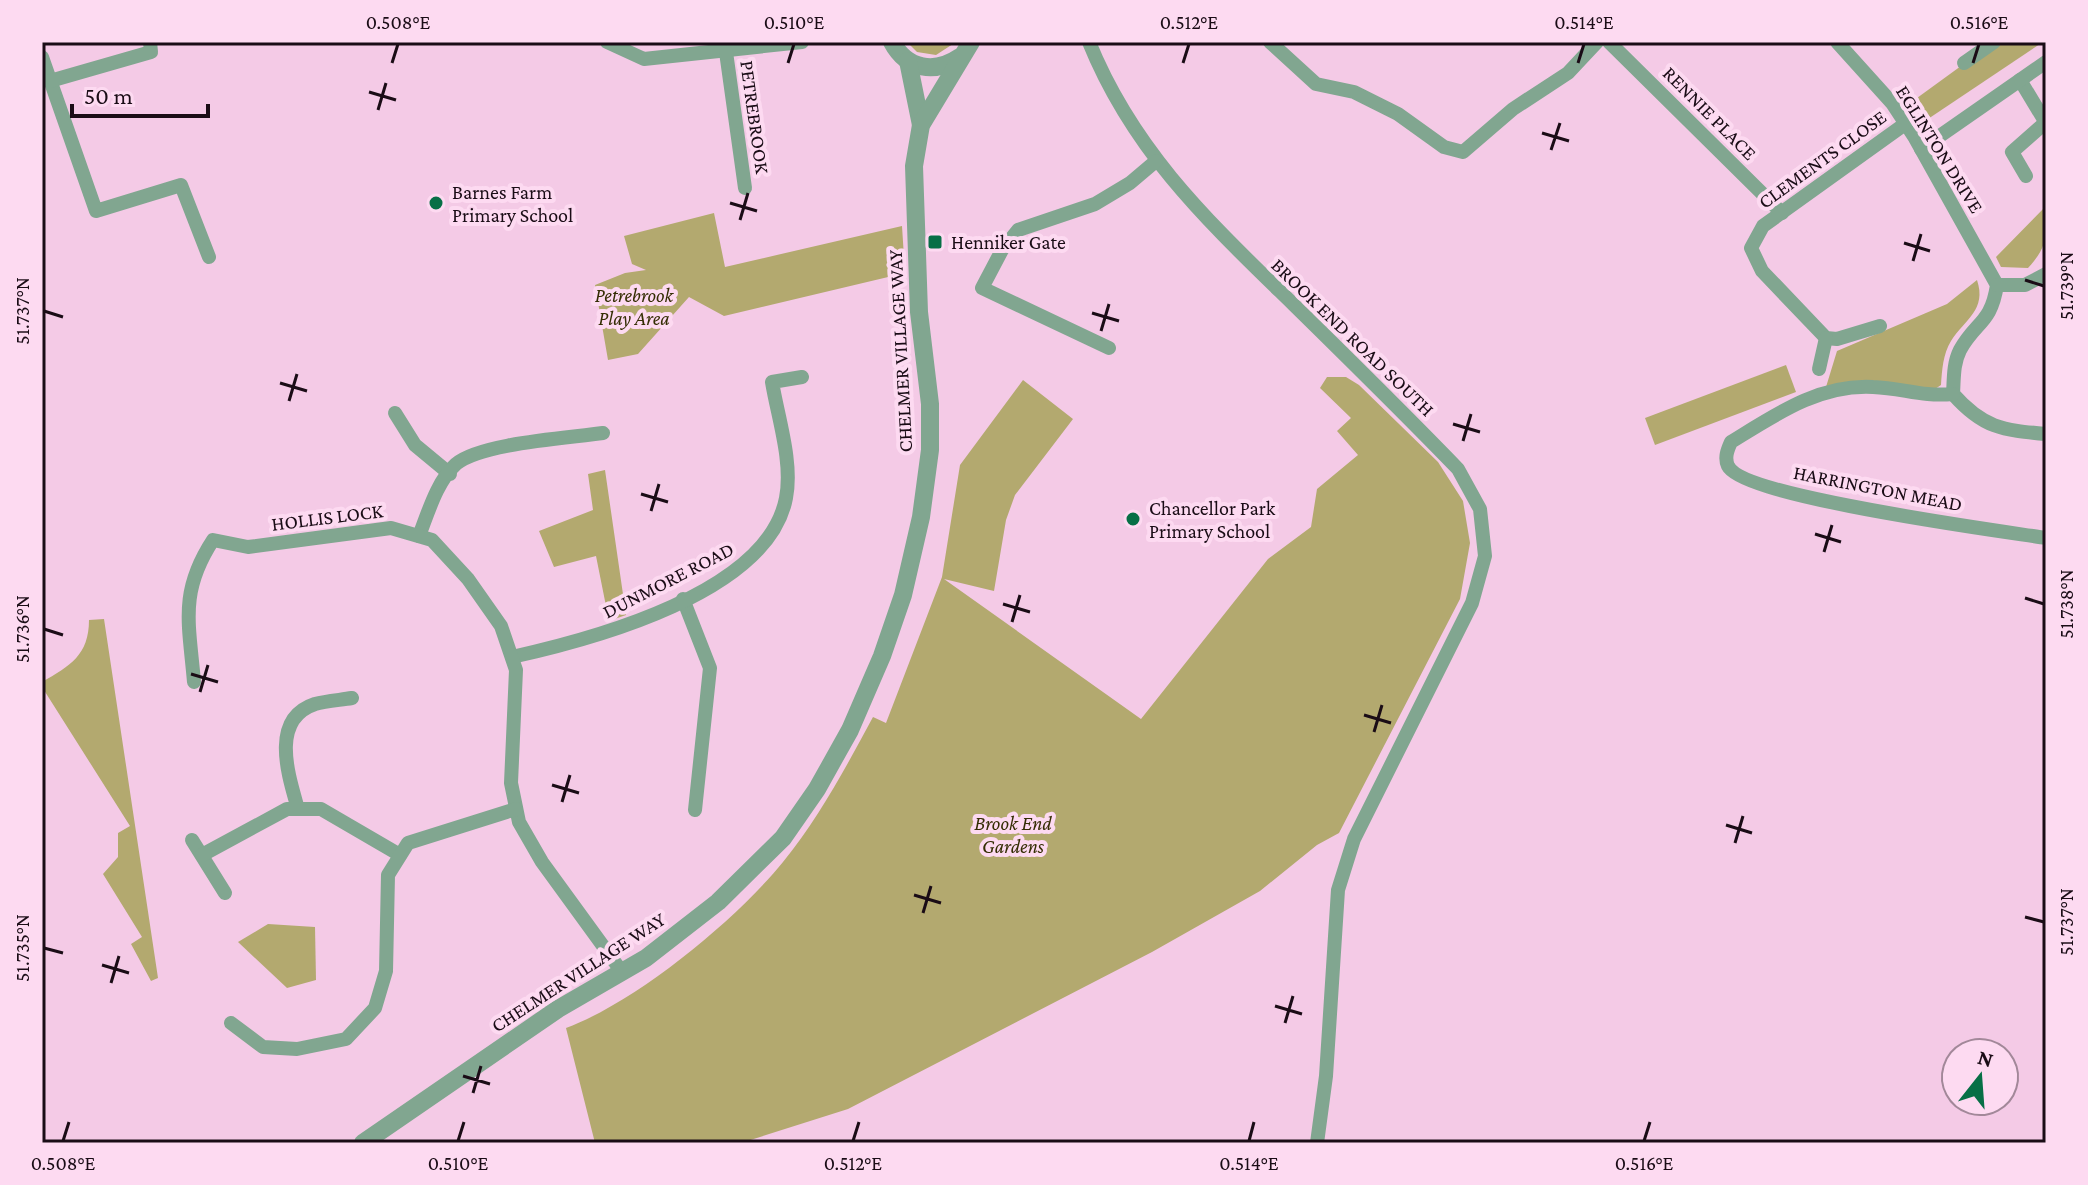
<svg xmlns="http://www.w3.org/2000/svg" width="2088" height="1185" viewBox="0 0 2088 1185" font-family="'Crimson Pro',serif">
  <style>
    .green { fill: #b3a96f }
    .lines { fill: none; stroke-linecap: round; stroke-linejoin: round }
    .minor { stroke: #81a690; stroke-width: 14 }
    .tertiary { stroke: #81a690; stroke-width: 18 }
    .ticks { fill: none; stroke: #1a0c16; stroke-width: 3 }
    .poi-dot { fill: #076f46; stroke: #fddaf1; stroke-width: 3 }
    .labels { text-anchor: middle; stroke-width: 8; stroke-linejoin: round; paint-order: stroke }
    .street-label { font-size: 20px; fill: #1a0c16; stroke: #fddaf1 }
    .poi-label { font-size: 20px; fill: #1a0c16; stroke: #fddaf1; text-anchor: start }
    .park-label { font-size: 20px; font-style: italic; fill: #342d03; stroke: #fddaf1 }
    .neatline { fill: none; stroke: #1a0c16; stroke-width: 3 }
    .ticks-label { font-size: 20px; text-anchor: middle; fill: #1a0c16 }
  </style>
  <rect width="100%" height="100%" fill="#f4cae6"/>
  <g class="green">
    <path d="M907 42H956L936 55 917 52Z"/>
    <path d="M1994 42H2043L1919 125 1906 106Z"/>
    <path d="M2046 206C2046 236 2049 245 2028 268L2001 267 1996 257Z"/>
    <path d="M714 213 725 267 902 226 905 273 724 316 689 297 638 354 608 360 595 285 625 273 646 270 632 264 624 236Z"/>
    <path d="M1977 280C1987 310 1965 319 1951 341 1943 354 1942 370 1941 385L1932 391 1826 387 1837 351 1947 304Z"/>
    <path d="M1786 365 1796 392 1655 445 1645 418Z"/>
    <path d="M1327 377H1346L1359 385 1438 462 1463 501 1470 543 1460 599 1339 833 1317 845 1260 891 1152 952 848 1109 741 1143H595L566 1028C636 1002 735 921 783 862 819 818 846 767 873 717L886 723 942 577 960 465 1023 380 1073 419 1015 495 1006 520 994 591 944 579 1141 719 1268 559 1311 527 1317 489 1358 455 1337 431 1351 418 1320 388Z"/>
    <path d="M605 470 626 615 609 621 596 556 554 567 539 531 593 510 588 474Z"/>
    <path d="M104 619 158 978 151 981 131 944 142 937 103 874 118 857V833L130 826 42 687V682C70 666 89 655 89 620Z"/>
    <path d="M268 924 315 927 316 980 287 988 238 942Z"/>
  </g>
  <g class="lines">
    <g class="minor">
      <path d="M607 42 644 59 802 42"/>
      <path d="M1089 42C1134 153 1210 223 1294 305 1349 359 1404 413 1458 469L1480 509 1485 556 1472 603 1354 839 1338 890 1326 1076 1317 1143"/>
      <path d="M1270 42 1316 84 1354 92 1398 114 1444 147 1463 152 1513 109 1568 73 1597 42"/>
      <path d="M1609 42 1782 213"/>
      <path d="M1837 42 1892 103 1915 138 1997 285C1991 324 1976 321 1960 350 1953 364 1954 379 1953 394 1983 428 2002 430 2046 434"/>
      <path d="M726 52 745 188"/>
      <path d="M42 57 96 211 181 185 209 257"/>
      <path d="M1964 63 1994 42"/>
      <path d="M2020 80 2046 123"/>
      <path d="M50 81 151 52 150 42"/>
      <path d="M1921 149 2046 62"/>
      <path d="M2026 176 2012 152 2045 123"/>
      <path d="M1997 285H2025L2046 274"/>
      <path d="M1880 326 1837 339 1826 338 1762 271 1751 248 1763 226 1905 124"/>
      <path d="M1109 348 982 288 1002 250 1018 230 1095 204 1130 183 1156 161"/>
      <path d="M1819 369 1826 338"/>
      <path d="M1953 394C1921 397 1903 388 1873 387 1819 384 1775 415 1731 442 1728 449 1724 457 1728 466 1743 497 2002 531 2046 538"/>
      <path d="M395 413 415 445 450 474"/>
      <path d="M419 536C428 513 437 481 456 464 481 443 569 438 603 433"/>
      <path d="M683 599 710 668 695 810"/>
      <path d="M512 657C593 639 768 593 786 498 793 462 778 418 772 382L802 377"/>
      <path d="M194 682C189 623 179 592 213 540L248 547 391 528 432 540 468 579 501 626 516 670 511 783 519 822 542 862 622 972"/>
      <path d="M298 809C289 777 269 719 315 704 326 701 340 700 352 698"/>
      <path d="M192 840 225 893"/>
      <path d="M202 855 287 809H321L400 855"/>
      <path d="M231 1023 263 1047 297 1049 346 1039 375 1008 386 971 388 875 408 843 516 809"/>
    </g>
    <g class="tertiary">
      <path d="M892 42C907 70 935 74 960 57"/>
      <path d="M908 61 921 125"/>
      <path d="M363 1143 558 1009 646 958 718 902 783 838 817 789 850 730 882 656 903 595 921 517 930 450V404L919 312 914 166 921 125 971 42"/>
    </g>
  </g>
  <path class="ticks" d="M392 63 398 44M788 63 794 44M1183 63 1189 44M1578 63 1584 44M1973 63 1979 44M369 92 396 100M378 110 386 83M1542 133 1569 141M1551 150 1560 123M730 203 757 211M740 220 748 193M1904 243 1930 251M1913 261 1921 234M2025 280 2044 286M44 311 63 317M1092 313 1119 321M1101 331 1109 304M280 383 307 391M289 401 297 374M1453 424 1480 432M1463 441 1471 414M641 494 668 502M651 511 659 484M1815 534 1841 542M1824 552 1832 525M2025 598 2044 604M1003 604 1030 612M1012 622 1020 595M44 629 63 635M191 674 218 682M200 692 208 665M1364 715 1391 723M1374 732 1382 705M552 785 579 793M562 802 570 775M1726 825 1752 833M1735 843 1743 816M914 895 941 903M923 913 931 886M2025 917 2044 922M44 948 63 953M102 965 129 973M111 983 119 956M1275 1006 1302 1014M1285 1023 1293 996M463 1076 490 1084M473 1093 481 1066M63 1141 69 1122M458 1141 464 1122M853 1141 859 1122M1249 1141 1254 1122M1644 1141 1650 1122"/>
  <g class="poi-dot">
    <circle cx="436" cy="203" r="8"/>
    <rect x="927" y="234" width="16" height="16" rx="4"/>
    <circle cx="1133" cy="519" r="8"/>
  </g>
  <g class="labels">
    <g class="street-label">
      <text transform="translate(1710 113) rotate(45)" y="7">RENNIE PLACE</text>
      <text transform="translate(755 117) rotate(82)" y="7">PETREBROOK</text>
      <text transform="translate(1940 149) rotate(58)" y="7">EGLINTON DRIVE</text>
      <text transform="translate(1822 159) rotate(-36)" y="7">CLEMENTS CLOSE</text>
      <text transform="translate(1353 337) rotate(44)" y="7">BROOK END ROAD SOUTH</text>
      <text transform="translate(900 351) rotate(-93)" y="7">CHELMER VILLAGE WAY</text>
      <text transform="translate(1878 488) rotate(11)" y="7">HARRINGTON MEAD</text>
      <text transform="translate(327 517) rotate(-7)" y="7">HOLLIS LOCK</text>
      <text transform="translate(668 580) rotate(-27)" y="7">DUNMORE ROAD</text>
      <text transform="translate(578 972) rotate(-33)" y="7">CHELMER VILLAGE WAY</text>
    </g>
    <g class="poi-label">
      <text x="452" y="199">Barnes Farm<tspan x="452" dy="23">Primary School</tspan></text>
      <text x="951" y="249">Henniker Gate</text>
      <text x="1149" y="515">Chancellor Park<tspan x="1149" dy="23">Primary School</tspan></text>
    </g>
    <g class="park-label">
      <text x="634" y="302">Petrebrook<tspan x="634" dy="23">Play Area</tspan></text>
      <text x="1013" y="830">Brook End<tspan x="1013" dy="23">Gardens</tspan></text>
    </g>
  </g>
  <rect width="2088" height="1185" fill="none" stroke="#fddaf1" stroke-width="88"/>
  <g transform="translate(1980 1077) rotate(17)"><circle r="38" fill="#fddaf1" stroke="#a28899" stroke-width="2"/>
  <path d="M0-6L14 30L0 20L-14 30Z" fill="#076f46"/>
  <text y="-12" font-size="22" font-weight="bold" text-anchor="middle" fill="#1a0c16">N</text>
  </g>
  <path d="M72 104v12h136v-12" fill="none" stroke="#1a0c16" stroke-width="4"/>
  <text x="84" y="104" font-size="24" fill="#1a0c16" stroke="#fddaf1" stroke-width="6" paint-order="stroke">50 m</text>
  <rect x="44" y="44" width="2000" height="1097" class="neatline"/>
  <g class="ticks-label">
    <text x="398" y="29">0.508°E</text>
    <text x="794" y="29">0.510°E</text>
    <text x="1189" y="29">0.512°E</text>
    <text x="1584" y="29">0.514°E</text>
    <text x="1979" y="29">0.516°E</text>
    <text transform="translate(2066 286) rotate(-90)" y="7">51.739°N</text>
    <text transform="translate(22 311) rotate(-90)" y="7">51.737°N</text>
    <text transform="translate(2066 604) rotate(-90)" y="7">51.738°N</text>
    <text transform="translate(22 629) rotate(-90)" y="7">51.736°N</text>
    <text transform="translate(2066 922) rotate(-90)" y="7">51.737°N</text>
    <text transform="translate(22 948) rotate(-90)" y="7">51.735°N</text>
    <text x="63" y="1170">0.508°E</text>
    <text x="458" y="1170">0.510°E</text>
    <text x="853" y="1170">0.512°E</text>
    <text x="1249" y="1170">0.514°E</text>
    <text x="1644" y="1170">0.516°E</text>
  </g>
</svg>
